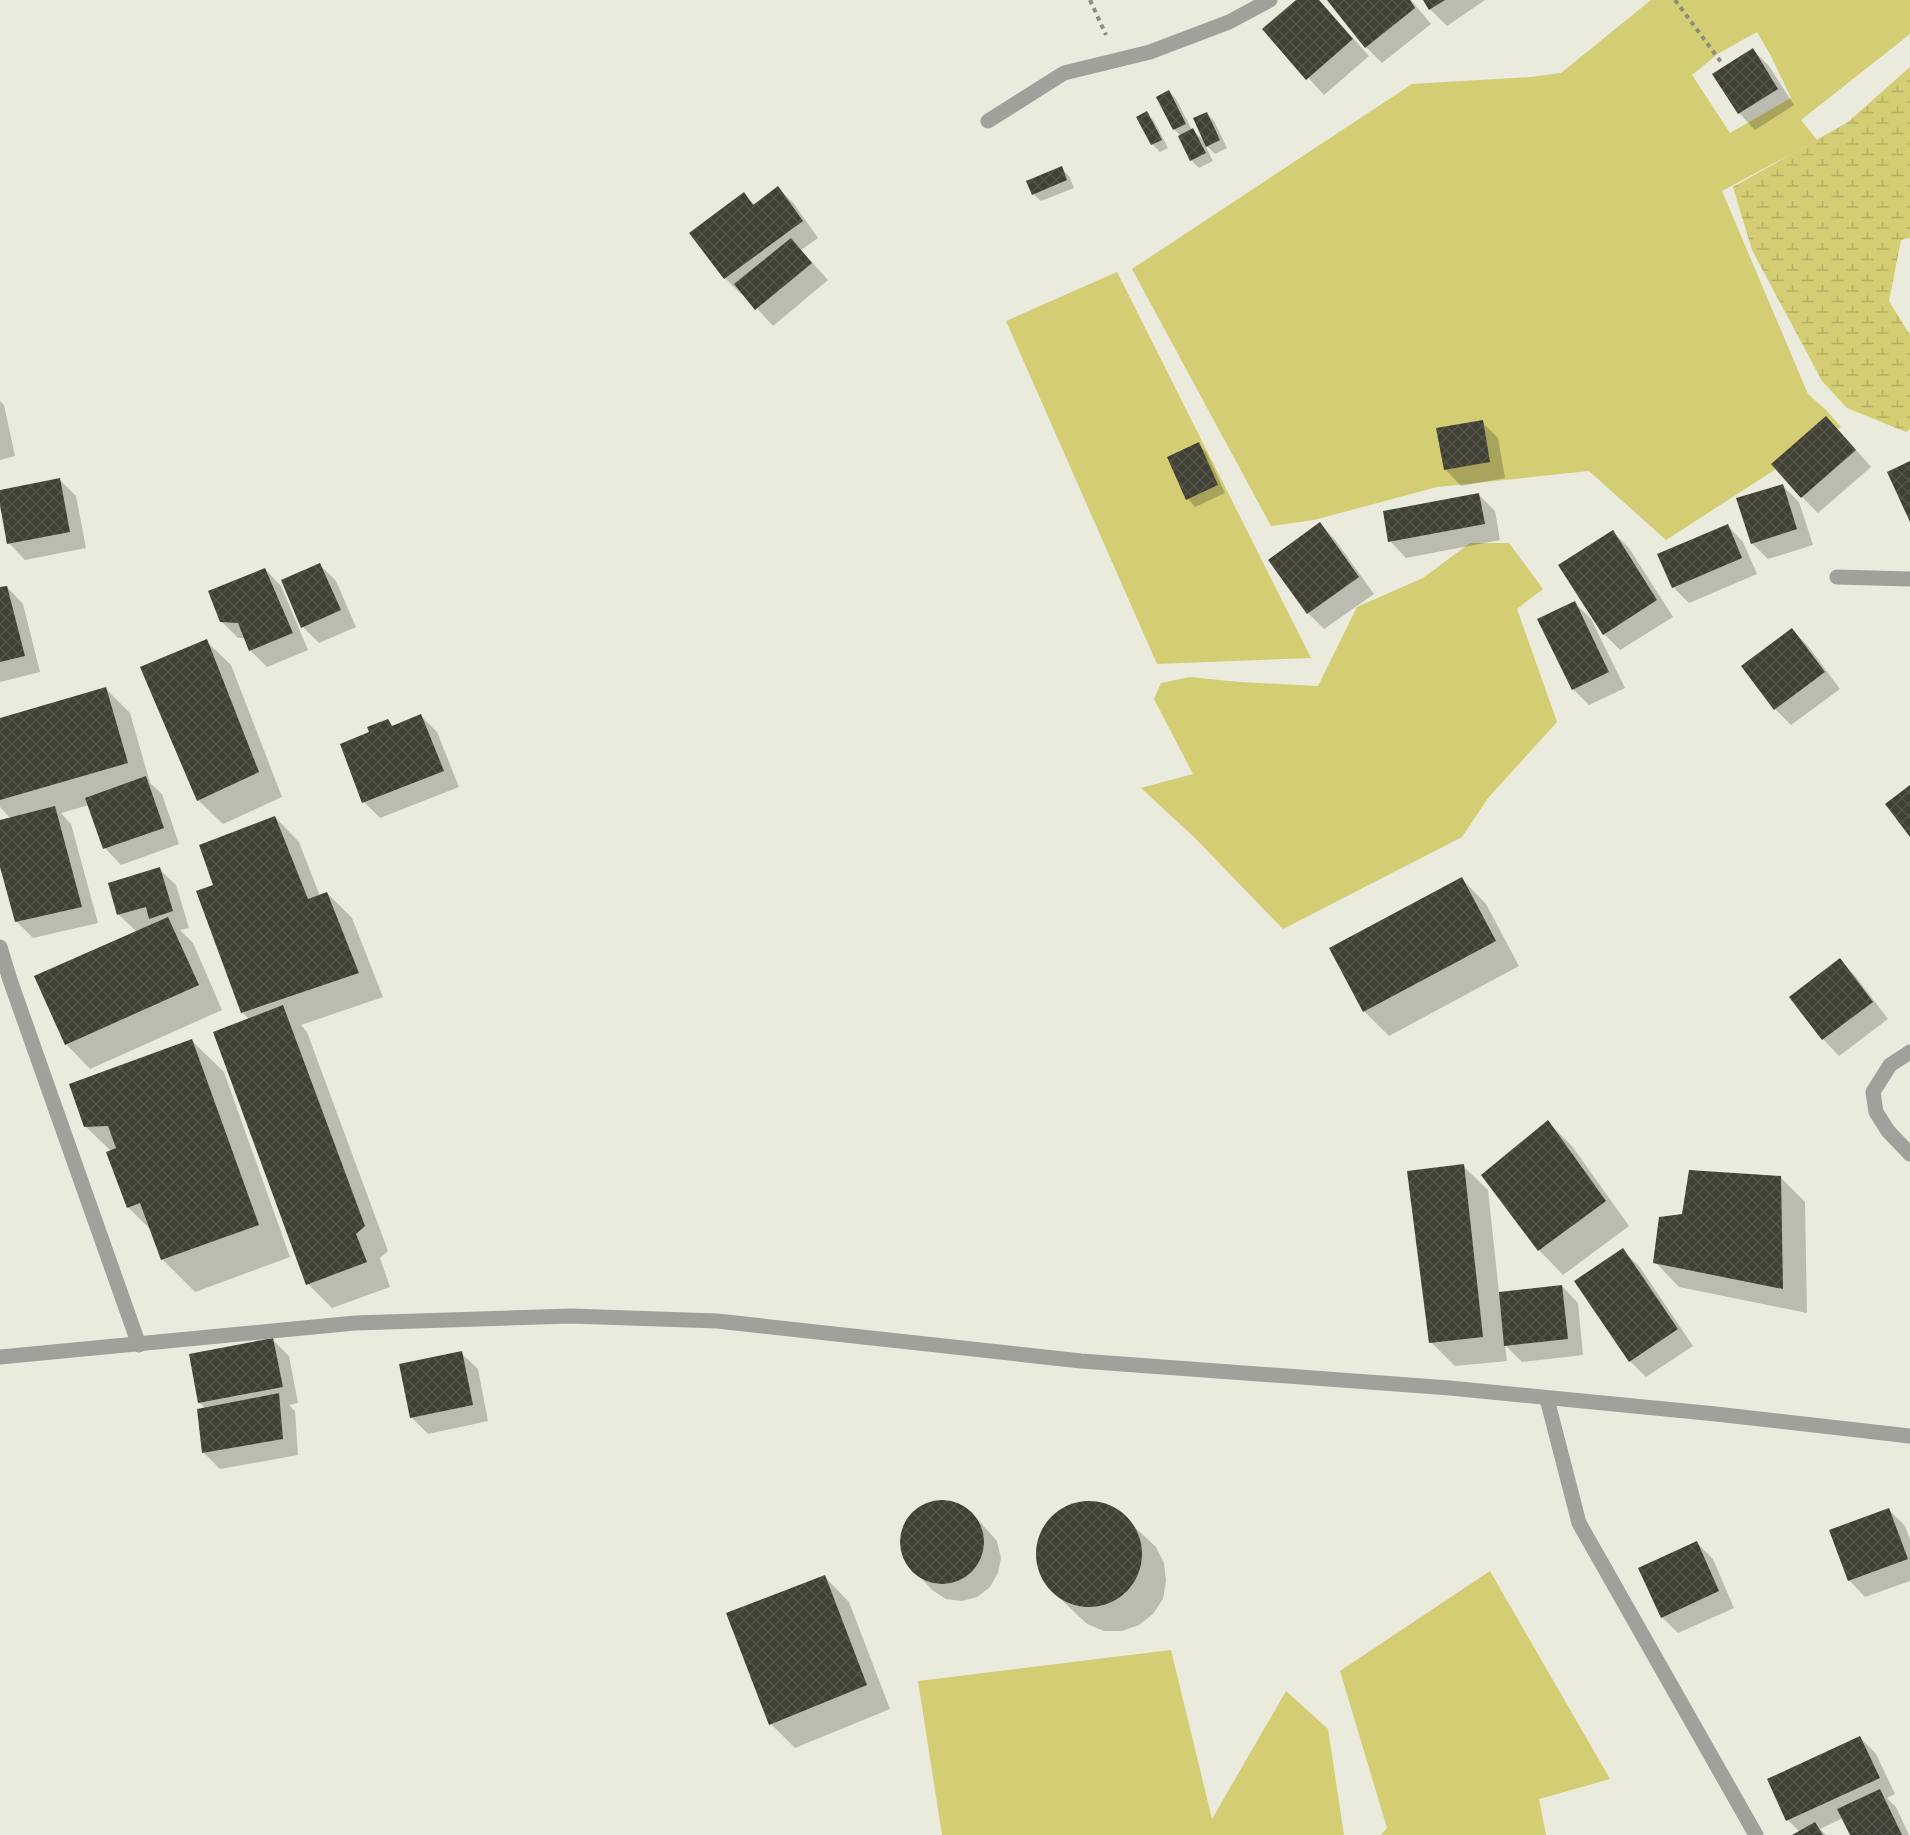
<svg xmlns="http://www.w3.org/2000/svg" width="1910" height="1835" viewBox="0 0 1910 1835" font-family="'Fira Sans Condensed',sans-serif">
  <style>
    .green { fill: #d3cd73; fill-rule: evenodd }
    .wetland { fill: url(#wetland-marsh) }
    .shadow { fill: #0003 }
    .building { fill: url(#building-cross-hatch) }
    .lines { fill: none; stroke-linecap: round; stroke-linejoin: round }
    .path { stroke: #8c8c83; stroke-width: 4; stroke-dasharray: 4.5 4.5; stroke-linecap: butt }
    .minor { stroke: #a1a19c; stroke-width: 15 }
  </style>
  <defs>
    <pattern id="wetland-marsh" width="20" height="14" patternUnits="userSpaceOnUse" patternTransform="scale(1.5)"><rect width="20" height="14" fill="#d3cd73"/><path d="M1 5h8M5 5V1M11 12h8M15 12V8" fill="none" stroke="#b6b064"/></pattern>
    <pattern id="building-cross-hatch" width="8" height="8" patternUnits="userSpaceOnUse" patternTransform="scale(1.5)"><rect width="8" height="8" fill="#404035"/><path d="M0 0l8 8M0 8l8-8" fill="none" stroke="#54544a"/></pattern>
  </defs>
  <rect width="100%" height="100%" fill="#eaeadd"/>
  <g class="green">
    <path d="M1651 0H1910V34L1801 120 1817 140 1722 191 1808 394 1827 411 1841 427 1666 540 1589 471 1437 487 1314 520 1271 526 1132 269 1412 84 1531 77 1561 73ZM1757 32 1771 56 1791 98 1730 133 1692 75 1719 53Z"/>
    <path d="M1117 272 1311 658 1157 664 1006 321Z"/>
    <path d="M1470 543H1509L1543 589 1517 609 1557 722 1488 798 1462 837 1283 929 1195 838 1141 788 1193 774 1154 699 1161 683 1190 677 1239 682 1318 686 1357 607 1423 578Z"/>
    <path d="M1490 1571 1610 1779 1539 1799 1546 1835H1381L1387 1828 1340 1671Z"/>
    <path d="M1171 1650 1212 1819 1286 1691 1328 1729 1344 1835H942L918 1681Z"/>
  </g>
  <path class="wetland" d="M1910 67V238L1901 240 1889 301 1910 335V429L1906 432 1847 408 1822 381 1752 250 1733 187 1848 122Z"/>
  <g class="shadow">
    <path d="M1298 0H1319L1369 56 1324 95 1264 29Z"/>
    <path d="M1329 0H1411L1431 24 1382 63 1366 47Z"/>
    <path d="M1424 0H1485L1447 26 1430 9Z"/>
    <path d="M1753 50 1769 66 1794 105 1755 130 1739 113Z"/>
    <path d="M1169 92 1176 99 1192 130 1205 141 1206 113 1214 121 1227 148 1215 154 1204 143 1213 161 1199 168 1191 160 1181 136 1174 129Z"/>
    <path d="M1146 113 1154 121 1168 148 1160 152 1152 144Z"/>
    <path d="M1061 168 1069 176 1074 188 1041 201 1033 194Z"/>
    <path d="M778 188 794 204 818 238 801 250 828 280 773 326 743 293 741 294 725 278 744 194 755 205Z"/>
    <path d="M0 401 4 405 15 456 0 460Z"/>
    <path d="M1482 422 1498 438 1505 478 1461 486 1445 469Z"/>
    <path d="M1842 434 1871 467 1818 513 1802 497Z"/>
    <path d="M1198 444 1206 452 1225 493 1195 507 1188 499 1169 458Z"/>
    <path d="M60 480 76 496 86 548 25 560 9 543 0 492Z"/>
    <path d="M1782 485 1799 502 1813 545 1768 559 1752 543Z"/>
    <path d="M1479 495 1495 511 1500 540 1406 558 1390 541Z"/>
    <path d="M1320 524 1336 541 1374 594 1324 629 1308 613Z"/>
    <path d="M1727 525 1743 542 1757 574 1689 603 1673 587Z"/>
    <path d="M1613 532 1629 548 1673 617 1620 650 1604 634Z"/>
    <path d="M320 565 336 581 356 627 319 643 303 627Z"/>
    <path d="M265 569 281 586 308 650 267 667 250 650 246 638H238L221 621Z"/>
    <path d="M7 587 23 604 40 672 0 682V589Z"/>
    <path d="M1575 603 1591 619 1625 688 1589 705 1573 689Z"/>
    <path d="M1792 630 1808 646 1840 689 1791 725 1775 709 1743 667Z"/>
    <path d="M206 641 231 665 282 797 223 824 198 800Z"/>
    <path d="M106 689 130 713 150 783 162 794 179 844 121 865 105 848 89 805 61 813 71 824 98 923 33 938 16 921 0 861V821L11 819 0 807V719Z"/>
    <path d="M421 716 437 732 459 787 380 818 364 802 371 733 388 721 394 727Z"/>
    <path d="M275 817 299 842 320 896 327 893 352 918 383 997 301 1025 307 1032 388 1251 380 1258 390 1287 332 1308 308 1284 249 1019 242 1012 215 886Z"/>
    <path d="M159 869 176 885 189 928 180 930 193 943 222 1010 90 1069 66 1044 137 932 118 914Z"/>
    <path d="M1462 879 1486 904 1519 966 1389 1036 1364 1011 1331 948Z"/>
    <path d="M1840 960 1856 977 1888 1019 1839 1056 1823 1039 1791 997Z"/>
    <path d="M191 1040 224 1072 290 1257 195 1292 162 1259 152 1231 128 1207 111 1151 85 1126Z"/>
    <path d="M1548 1122 1572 1146 1629 1226 1563 1275 1539 1250 1483 1175Z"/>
    <path d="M1463 1166 1488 1190 1499 1293 1562 1286 1578 1303 1583 1355 1522 1362 1505 1345 1507 1361 1455 1366 1431 1342Z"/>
    <path d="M1781 1178 1805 1202 1807 1313 1679 1287 1655 1262 1683 1215Z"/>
    <path d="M1622 1250 1639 1266 1693 1346 1646 1377 1630 1361Z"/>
    <path d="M273 1340 289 1356 298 1403 289 1405 295 1411 298 1455 220 1469 203 1452 206 1409 199 1402Z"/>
    <path d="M461 1353 478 1369 488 1421 428 1434 411 1417Z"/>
    <path d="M940 1501 956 1503 970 1511 997 1541 1001 1558 998 1573 990 1587 977 1597 962 1601 946 1599 932 1590 905 1560 901 1545 903 1529 911 1515 925 1505Z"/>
    <path d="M1081 1503H1099L1116 1510 1156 1547 1164 1563 1166 1581 1163 1599 1153 1614 1139 1625 1122 1631H1104L1087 1624 1048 1587 1039 1571 1037 1553 1040 1535 1050 1520 1064 1509Z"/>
    <path d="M1889 1510 1905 1526 1910 1539V1581L1865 1597 1849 1580Z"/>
    <path d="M1697 1543 1713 1559 1734 1608 1678 1633 1662 1617Z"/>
    <path d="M825 1577 849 1602 890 1709 795 1748 771 1724Z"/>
    <path d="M1860 1737 1876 1754 1895 1794 1887 1798 1896 1807 1909 1835H1852L1843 1818 1820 1829 1826 1835H1795L1800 1832 1788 1820Z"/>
  </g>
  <g class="building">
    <path d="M1296 0H1319L1353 39 1306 80 1262 29Z"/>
    <path d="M1327 0H1410L1415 8 1365 48Z"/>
    <path d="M1423 0H1445L1429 10Z"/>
    <path d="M1753 48 1778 89 1738 114 1712 74Z"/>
    <path d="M1169 90 1186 124 1173 130 1156 97Z"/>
    <path d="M1147 111 1162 140 1151 145 1136 117Z"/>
    <path d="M1207 112 1220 140 1206 147 1193 118Z"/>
    <path d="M1193 128 1206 153 1190 161 1178 136Z"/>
    <path d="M1062 166 1067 180 1032 195 1026 181Z"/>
    <path d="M778 186 803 221 724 279 689 233 744 192 753 205Z"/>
    <path d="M791 238 812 263 755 310 734 284Z"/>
    <path d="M1826 416 1856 450 1801 498 1771 464Z"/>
    <path d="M1483 420 1490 462 1444 470 1436 428Z"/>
    <path d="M1199 442 1218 485 1186 500 1167 457Z"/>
    <path d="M1910 461V522L1887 472Z"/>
    <path d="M60 478 70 532 7 544 0 505V490Z"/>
    <path d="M1783 484 1797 529 1751 544 1736 498Z"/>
    <path d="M1479 493 1485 524 1388 542 1383 511Z"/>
    <path d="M1320 522 1359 577 1307 614 1268 560Z"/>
    <path d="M1728 524 1742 558 1672 588 1657 554Z"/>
    <path d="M1613 530 1657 600 1603 635 1558 565Z"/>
    <path d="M320 563 341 610 301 628 281 580Z"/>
    <path d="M265 568 293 633 249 651 238 623 220 622 208 591Z"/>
    <path d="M7 586 25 656 0 662V587Z"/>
    <path d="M1575 601 1609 672 1572 690 1537 619Z"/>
    <path d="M1792 628 1825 672 1774 710 1741 666Z"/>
    <path d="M207 639 259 772 197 801 140 667Z"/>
    <path d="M106 687 128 763 0 800V718Z"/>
    <path d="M421 714 444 771 362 803 340 744 369 732 367 727 388 719 392 726Z"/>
    <path d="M146 776 164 828 103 849 85 798Z"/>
    <path d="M1910 785V837L1885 804Z"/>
    <path d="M55 806 82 907 15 922 0 867V820Z"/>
    <path d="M275 816 308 899 327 892 359 973 241 1013 196 891 213 885 199 845Z"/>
    <path d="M160 867 173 911 149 919 146 907 117 915 108 883Z"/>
    <path d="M1462 877 1496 941 1363 1012 1329 948Z"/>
    <path d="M168 917 199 985 65 1045 34 976Z"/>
    <path d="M1840 958 1873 1002 1822 1040 1789 997Z"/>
    <path d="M283 1005 365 1226 356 1234 367 1262 306 1285 213 1032Z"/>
    <path d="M192 1039 259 1225 161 1260 140 1203 127 1208 106 1152 116 1148 108 1126 84 1127 69 1084Z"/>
    <path d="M1548 1120 1606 1201 1538 1251 1481 1175Z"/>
    <path d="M1464 1164 1483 1337 1429 1343 1407 1171Z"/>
    <path d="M1689 1170 1781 1176 1783 1289 1653 1263 1659 1217 1682 1214Z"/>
    <path d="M1623 1248 1678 1329 1629 1362 1574 1281Z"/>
    <path d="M1562 1285 1568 1339 1504 1346 1499 1292Z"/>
    <path d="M273 1338 283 1387 198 1403 189 1354Z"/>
    <path d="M462 1351 473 1405 410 1418 399 1364Z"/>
    <path d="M279 1393 283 1439 202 1453 197 1409Z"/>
    <circle cx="942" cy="1542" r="42"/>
    <circle cx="1089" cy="1554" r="53"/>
    <path d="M1889 1508 1908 1559 1848 1581 1829 1530Z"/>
    <path d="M1697 1541 1719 1591 1661 1618 1638 1568Z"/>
    <path d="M825 1575 867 1685 769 1725 726 1613Z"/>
    <path d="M1860 1736 1880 1778 1786 1821 1767 1779Z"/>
    <path d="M1880 1789 1902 1835H1850L1837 1809Z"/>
    <path d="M1815 1822 1823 1835H1792Z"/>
  </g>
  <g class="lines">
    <g class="path">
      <path d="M1090 0 1106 35"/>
      <path d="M1675 0 1721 62"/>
    </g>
    <g class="minor">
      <path d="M988 121 1064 73 1150 52 1229 22 1270 0"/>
      <path d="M1837 577 1910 579"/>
      <path d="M0 947 10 980 139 1345"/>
      <path d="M1910 1052 1890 1065 1873 1092 1876 1112 1888 1131 1910 1154"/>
      <path d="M0 1357 355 1323 571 1316 717 1321 1081 1361 1450 1388 1716 1414 1910 1436"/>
      <path d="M1547 1399 1579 1523 1756 1835"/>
    </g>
  </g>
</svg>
